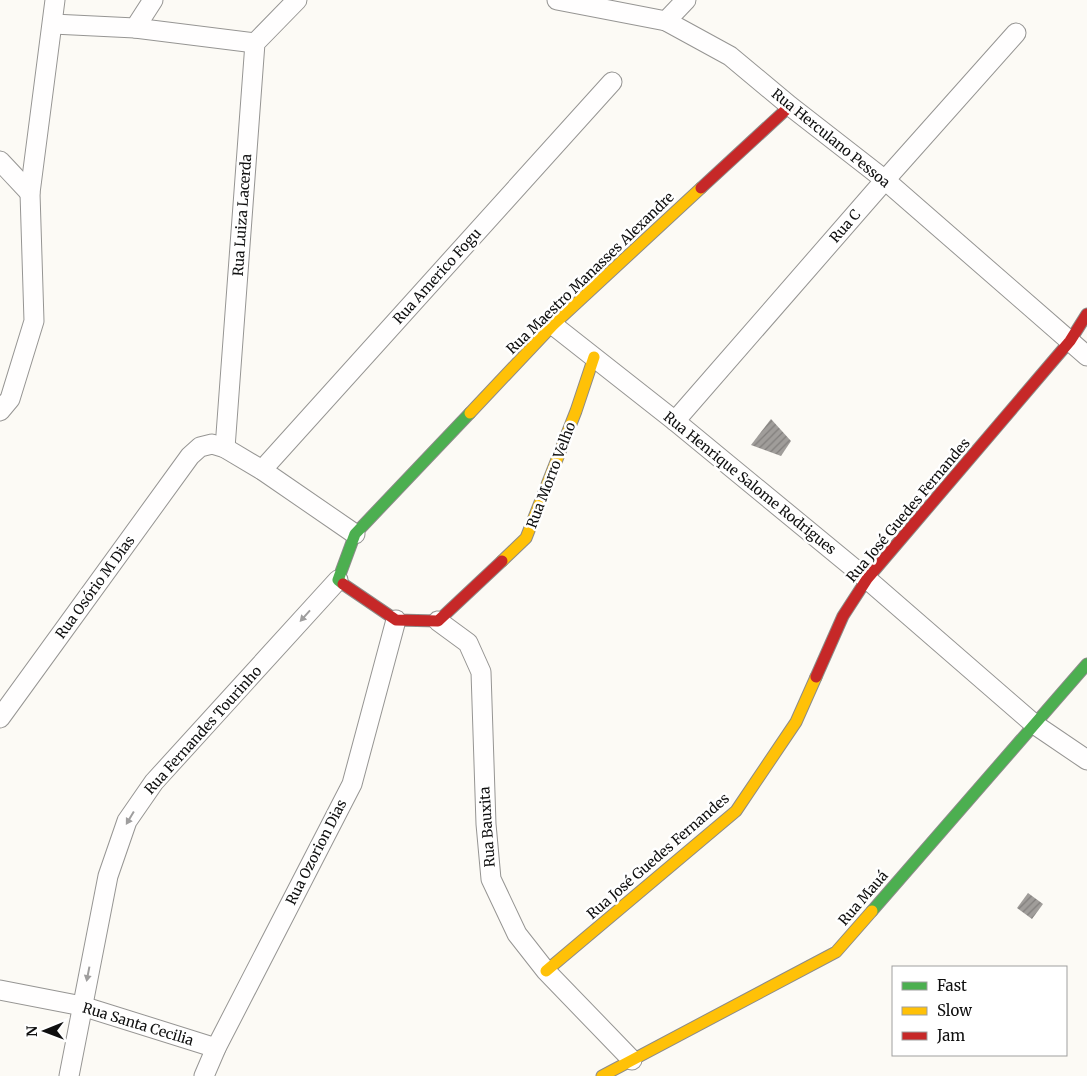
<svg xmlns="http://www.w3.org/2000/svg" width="1087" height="1076" viewBox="0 0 1087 1076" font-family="Merriweather,serif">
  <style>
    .building { fill: url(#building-hatch) }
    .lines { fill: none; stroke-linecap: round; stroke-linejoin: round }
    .street-casing { stroke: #969593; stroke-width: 21 }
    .fast-casing { stroke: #8c8b89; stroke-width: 13 }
    .slow-casing { stroke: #8c8b89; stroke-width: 13 }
    .jam-casing { stroke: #8c8b89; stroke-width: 13 }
    .street { stroke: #fffefe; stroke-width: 19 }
    .fast { stroke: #4caf50; stroke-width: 11 }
    .slow { stroke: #ffc107; stroke-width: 11 }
    .jam { stroke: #c62828; stroke-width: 11 }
    .oneway { fill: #9f9e9e }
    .labels { text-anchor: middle; stroke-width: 5; stroke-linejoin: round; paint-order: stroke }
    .street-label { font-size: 14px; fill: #0f0f0f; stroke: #fff }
  </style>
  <defs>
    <pattern id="building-hatch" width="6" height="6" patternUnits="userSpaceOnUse" patternTransform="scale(1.25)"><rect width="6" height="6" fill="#a09d9a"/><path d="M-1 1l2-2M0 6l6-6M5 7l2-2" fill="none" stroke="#817e7c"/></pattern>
  </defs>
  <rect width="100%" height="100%" fill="#fcfaf5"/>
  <g class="building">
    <path d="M771 419 791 441 781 456 751 445Z"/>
    <path d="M1028 893 1043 904 1032 919 1017 908Z"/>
  </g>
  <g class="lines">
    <g class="street-casing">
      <g id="street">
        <path d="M557 0 666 21 730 56 790 106 885 180 1087 356"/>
        <path d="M666 21 686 0"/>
        <path d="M53 24 135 28 153 0"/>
        <path d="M135 28 255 43"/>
        <path d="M0 161 30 193"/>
        <path d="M553 325 675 421 867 579 1034 724 1087 760"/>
        <path d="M0 411 10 399 34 321 30 193 55 0"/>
        <path d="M675 421 885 180 1016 33"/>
        <path d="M225 448 255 43 297 0"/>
        <path d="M262 470 612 82"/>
        <path d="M438 621 468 643 481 672 486 824 491 879 517 934 546 971 632 1060"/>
        <path d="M0 718 190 456 200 447 212 444 225 448 262 470 355 534"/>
        <path d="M0 990 82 1006 216 1048"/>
        <path d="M69 1076 108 876 127 821 154 782 338 580"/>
        <path d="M204 1076 216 1048 352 784 396 620"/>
      </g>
    </g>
    <g class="fast-casing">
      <g id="fast">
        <path d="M343 584 338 580 355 534 470 413"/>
        <path d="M872 911 1087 664"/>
      </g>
    </g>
    <g class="slow-casing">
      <g id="slow">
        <path d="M470 413 553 325 701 188"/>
        <path d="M502 561 526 538 576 411 594 357"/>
        <path d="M546 971 736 811 796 722 816 677"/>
        <path d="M602 1076 836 952 872 911"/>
      </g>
    </g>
    <g class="jam-casing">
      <g id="jam">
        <path d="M701 188 790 106"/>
        <path d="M343 584 396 620 438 621 502 561"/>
        <path d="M816 677 843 616 867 579 1070 341 1087 314"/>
      </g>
    </g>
    <use href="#street" class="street"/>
    <use href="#fast" class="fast"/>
    <use href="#slow" class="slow"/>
    <use href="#jam" class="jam"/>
  </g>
  <defs><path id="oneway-solid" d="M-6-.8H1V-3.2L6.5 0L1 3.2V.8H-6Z" transform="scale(1.25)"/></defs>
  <g class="oneway">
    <use href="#oneway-solid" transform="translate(305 616) rotate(132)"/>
    <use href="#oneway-solid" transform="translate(130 818) rotate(121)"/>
    <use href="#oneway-solid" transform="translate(88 974) rotate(101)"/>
  </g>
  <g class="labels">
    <g class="street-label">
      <text transform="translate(831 138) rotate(39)" y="5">Rua Herculano Pessoa</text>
      <text transform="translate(242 215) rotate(-86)" y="5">Rua Luiza Lacerda</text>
      <text transform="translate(845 226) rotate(-49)" y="5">Rua C</text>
      <text transform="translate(590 273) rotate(-44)" y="5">Rua Maestro Manasses Alexandre</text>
      <text transform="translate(437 276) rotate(-48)" y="5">Rua Americo Fogu</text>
      <text transform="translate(551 475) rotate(-69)" y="5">Rua Morro Velho</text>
      <text transform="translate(750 483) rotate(39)" y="5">Rua Henrique Salome Rodrigues</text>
      <text transform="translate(908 510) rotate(-50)" y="5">Rua José Guedes Fernandes</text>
      <text transform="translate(95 587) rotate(-54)" y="5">Rua Osório M Dias</text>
      <text transform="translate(203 730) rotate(-48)" y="5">Rua Fernandes Tourinho</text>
      <text transform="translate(487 827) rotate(-94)" y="5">Rua Bauxita</text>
      <text transform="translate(316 852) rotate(-63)" y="5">Rua Ozorion Dias</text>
      <text transform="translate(658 856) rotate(-41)" y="5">Rua José Guedes Fernandes</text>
      <text transform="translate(863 898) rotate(-49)" y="5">Rua Mauá</text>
      <text transform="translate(138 1024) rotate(17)" y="5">Rua Santa Cecilia</text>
    </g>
  </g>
  <rect x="892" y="966" width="175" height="90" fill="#ffffff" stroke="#9f9f9f"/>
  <rect x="902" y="982" width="25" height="8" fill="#4caf50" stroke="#9f9f9f"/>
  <text x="937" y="991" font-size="15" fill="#0f0f0f">Fast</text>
  <rect x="902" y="1007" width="25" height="8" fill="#ffc107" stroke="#9f9f9f"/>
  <text x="937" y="1016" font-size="15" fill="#0f0f0f">Slow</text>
  <rect x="902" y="1032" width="25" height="8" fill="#c62828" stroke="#9f9f9f"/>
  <text x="937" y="1041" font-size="15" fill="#0f0f0f">Jam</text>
  <g transform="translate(45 1031) rotate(269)" stroke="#ffffff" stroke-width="4" paint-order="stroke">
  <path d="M0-4L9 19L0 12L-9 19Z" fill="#0f0f0f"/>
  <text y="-8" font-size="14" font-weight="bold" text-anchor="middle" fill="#0f0f0f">N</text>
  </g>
</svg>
